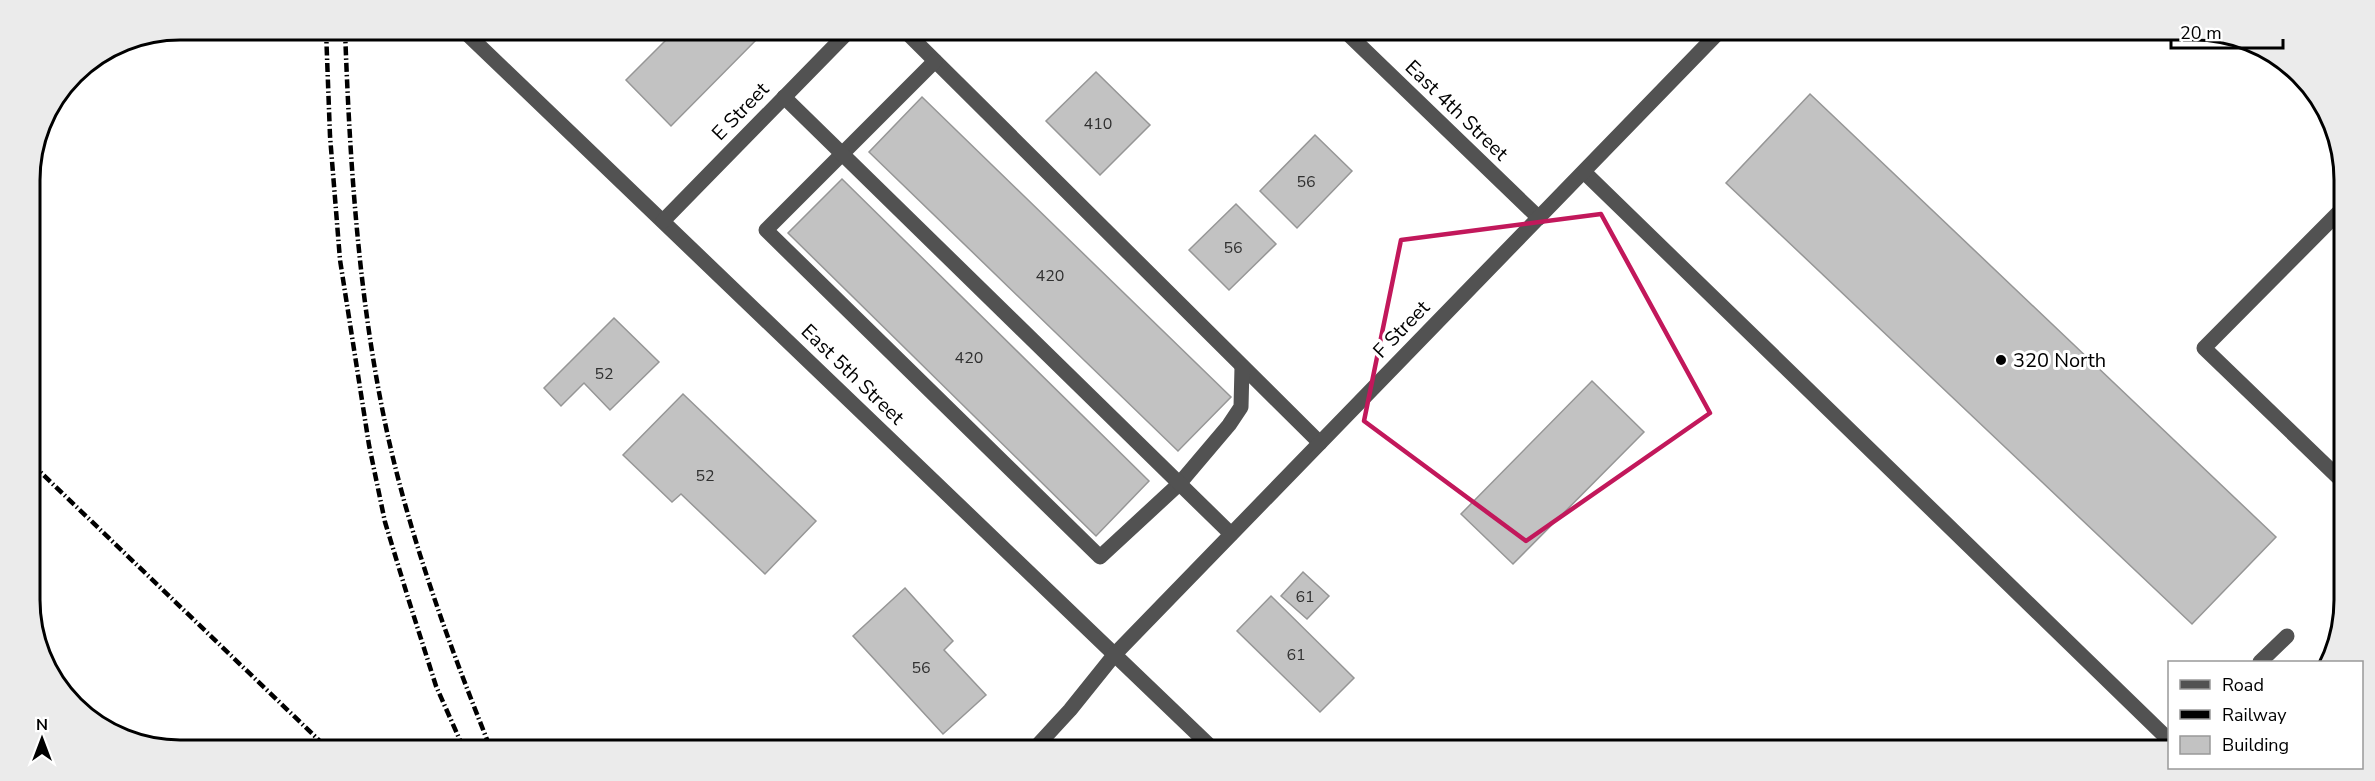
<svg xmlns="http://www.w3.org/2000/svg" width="2375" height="781" viewBox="0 0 2375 781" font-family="'Nunito Sans',sans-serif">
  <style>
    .building { fill: #c2c2c2; stroke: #969696; stroke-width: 1.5 }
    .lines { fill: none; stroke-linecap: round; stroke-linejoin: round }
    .minor { stroke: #525252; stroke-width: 15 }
    .rail { stroke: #000; stroke-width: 4.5; stroke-dasharray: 9 3 1.5 3; stroke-linecap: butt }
    .marked { fill: none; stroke: #c2185b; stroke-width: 4.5; stroke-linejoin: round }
    .poi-dot { fill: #000; stroke: #fff; stroke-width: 2 }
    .labels { text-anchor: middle; stroke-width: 6; stroke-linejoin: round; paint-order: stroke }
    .number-label { font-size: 16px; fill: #303030 }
    .street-label { font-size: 20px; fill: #000; stroke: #fff }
    .poi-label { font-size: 20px; fill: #000; stroke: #fff; text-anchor: start }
    .rim { fill: none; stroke: #000; stroke-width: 3 }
  </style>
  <rect width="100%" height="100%" fill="#fff"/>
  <g class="building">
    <path d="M675 31H765L671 126 626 80Z"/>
    <path d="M1096 72 1150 125 1100 175 1046 121Z"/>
    <path d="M1810 94 2276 537 2192 624 1726 183Z"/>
    <path d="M922 97 1231 397 1178 451 869 152Z"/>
    <path d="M1315 135 1352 171 1297 228 1260 191Z"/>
    <path d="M842 179 1149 481 1096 536 788 233Z"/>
    <path d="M1236 204 1276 244 1229 290 1189 250Z"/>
    <path d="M614 318 659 362 610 410 584 383 561 406 544 388Z"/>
    <path d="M1592 381 1644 432 1513 564 1461 514Z"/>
    <path d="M683 394 816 521 765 574 681 494 672 502 623 455Z"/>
    <path d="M1303 572 1329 596 1307 619 1281 596Z"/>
    <path d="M905 588 953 641 944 650 986 695 943 734 853 636Z"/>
    <path d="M1271 596 1354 678 1320 712 1237 631Z"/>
  </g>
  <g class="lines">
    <g class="minor">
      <path d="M464 31 1212 748"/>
      <path d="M906 32 1320 443"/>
      <path d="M1347 33 1539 218"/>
      <path d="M935 61 766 230 1100 557 1179 484 1229 425 1241 407 1242 367"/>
      <path d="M784 97 1231 534"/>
      <path d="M1584 172 2170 741"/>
      <path d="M663 221 848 32"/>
      <path d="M2341 480 2204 348 2342 209"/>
      <path d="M2260 662 2287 636"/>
      <path d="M1035 748 1070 710 1115 654 1717 34"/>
    </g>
    <g class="rail">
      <path d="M326 30 330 136 340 260 369 445 385 522 409 601 436 686 463 747"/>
      <path d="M345 30C350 167 359 307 389 441 413 546 450 647 490 747"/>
      <path d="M32 464 325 746"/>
    </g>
  </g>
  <path class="marked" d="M1601 214 1710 413 1526 541 1364 421 1401 240Z"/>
  <circle class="poi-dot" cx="2001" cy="360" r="6"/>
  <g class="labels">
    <g class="number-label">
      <text x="1098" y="129">410</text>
      <text x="1306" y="187">56</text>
      <text x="1233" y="253">56</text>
      <text x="1050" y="281">420</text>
      <text x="969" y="363">420</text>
      <text x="604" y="379">52</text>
      <text x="705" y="481">52</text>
      <text x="1305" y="602">61</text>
      <text x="1296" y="660">61</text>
      <text x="921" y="673">56</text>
    </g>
    <g class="street-label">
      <text transform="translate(1457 110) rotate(44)" y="7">East 4th Street</text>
      <text transform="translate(740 111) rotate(-46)" y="7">E Street</text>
      <text transform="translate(1401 329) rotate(-46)" y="7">F Street</text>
      <text transform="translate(853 374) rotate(44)" y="7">East 5th Street</text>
    </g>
    <g class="poi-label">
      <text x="2013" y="367">320 North</text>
    </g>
  </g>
  <path d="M0 0H2375V781H0ZM180 40H2194A140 140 0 0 1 2334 180V600A140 140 0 0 1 2194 740H180A140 140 0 0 1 40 600V180A140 140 0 0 1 180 40Z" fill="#ebebeb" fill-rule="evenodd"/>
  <path class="rim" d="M180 40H2194A140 140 0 0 1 2334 180V600A140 140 0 0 1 2194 740H180A140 140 0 0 1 40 600V180A140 140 0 0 1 180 40Z"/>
  <rect x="2168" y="661" width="195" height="108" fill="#ffffff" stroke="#999999" stroke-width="1.5"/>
  <rect x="2180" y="680" width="30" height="9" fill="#525252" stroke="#999999" stroke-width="1.5"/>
  <text x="2222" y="691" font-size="18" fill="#000000">Road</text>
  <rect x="2180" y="710" width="30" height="9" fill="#000000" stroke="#999999" stroke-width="1.5"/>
  <text x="2222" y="721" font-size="18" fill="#000000">Railway</text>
  <rect x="2180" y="736" width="30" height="18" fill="#c2c2c2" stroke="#999999" stroke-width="1.5"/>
  <text x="2222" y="751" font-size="18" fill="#000000">Building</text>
  <g transform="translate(42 739)" stroke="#ffffff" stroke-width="4.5" paint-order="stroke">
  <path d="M0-4.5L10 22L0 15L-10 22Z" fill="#000000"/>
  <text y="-9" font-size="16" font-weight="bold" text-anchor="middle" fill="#000000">N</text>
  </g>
  <path d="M2171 39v9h112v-9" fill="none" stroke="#000000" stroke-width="3"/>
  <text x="2180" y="39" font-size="18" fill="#000000" stroke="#ffffff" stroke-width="4.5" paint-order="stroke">20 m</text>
</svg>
